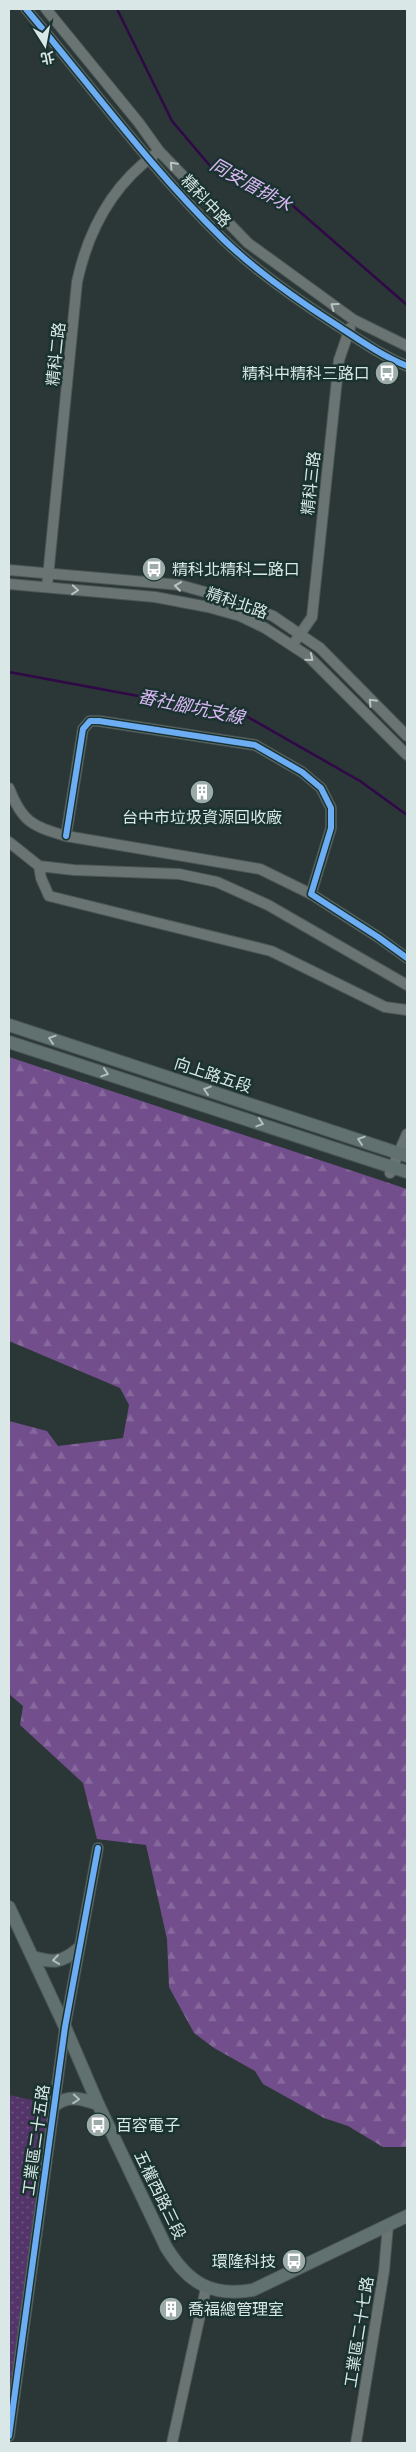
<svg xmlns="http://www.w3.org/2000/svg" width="416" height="2452" viewBox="0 0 416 2452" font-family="'Fira Sans','Noto Sans TC',sans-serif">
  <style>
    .grass { fill: url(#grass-dots) }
    .forest { fill: url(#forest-firs) }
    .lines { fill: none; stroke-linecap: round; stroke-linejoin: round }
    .stream { stroke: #310847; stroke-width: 2.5 }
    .minor-casing { stroke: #4a5655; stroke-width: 12 }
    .major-casing { stroke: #4a5655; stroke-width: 14 }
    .minor { stroke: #6a7472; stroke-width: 10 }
    .major { stroke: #60716f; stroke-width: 12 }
    .cycleway-casing { stroke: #1a3330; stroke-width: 9 }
    .cycleway { stroke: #6dadf4; stroke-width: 6 }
    .oneway { stroke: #b8c5c3 }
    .oneway2 { stroke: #afbebc }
    .labels { text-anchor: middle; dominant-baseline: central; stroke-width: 5; stroke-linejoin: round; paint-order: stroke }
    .street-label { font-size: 16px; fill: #d9e8e6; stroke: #1a3330 }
    .poi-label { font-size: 16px; fill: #d9e8e6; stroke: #1a3330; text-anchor: start }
    .water-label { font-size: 18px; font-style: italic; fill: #dbb9f5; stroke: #1a3330 }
  </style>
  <defs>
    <pattern id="grass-dots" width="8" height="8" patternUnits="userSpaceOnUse" patternTransform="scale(1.25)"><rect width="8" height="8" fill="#54356a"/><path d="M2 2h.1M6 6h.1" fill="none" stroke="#6c527f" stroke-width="1.8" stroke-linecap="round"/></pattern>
    <pattern id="forest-firs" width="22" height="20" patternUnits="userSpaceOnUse" patternTransform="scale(1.25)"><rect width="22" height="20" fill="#724e8c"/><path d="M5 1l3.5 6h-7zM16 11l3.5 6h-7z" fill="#86689c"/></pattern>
  </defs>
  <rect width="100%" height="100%" fill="#2a3736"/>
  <polygon class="grass" points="9,2095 55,2105 14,2396 9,2395"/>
  <polygon class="forest" points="9,1057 407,1189 407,2147 383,2147 348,2126 324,2118 263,2084 255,2071 214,2048 194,2033 169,1987 167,1939 146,1845 97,1839 83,1783 20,1725 23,1706 9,1694 9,1421 47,1431 58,1446 123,1438 129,1405 120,1388 9,1341"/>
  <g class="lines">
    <g class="stream">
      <polyline points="117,9 172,121 211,167 284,198 407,305"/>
      <polyline points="9,672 246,716 360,781 407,815"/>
    </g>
    <g class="minor-casing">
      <g id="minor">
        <path d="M 26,9 C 91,86 151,169 223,239 C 257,272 296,299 335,324 C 358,339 382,356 407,366"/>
        <polyline points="46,9 139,123 159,151 248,243 354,320 407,346"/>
        <polyline points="9,570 180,585 230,599 273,616 320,648 407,736"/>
        <polyline points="9,584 155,597 208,607 240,616 265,628 308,656 407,755"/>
        <path d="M 47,587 L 77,282 C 88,231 112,186 154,155"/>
        <polyline points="296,640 312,617 339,360 350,328"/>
        <path d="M 9,788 C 22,822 32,826 66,836 L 260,869 L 311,894"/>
        <polyline points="66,836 83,729 90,721 99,721 255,745 302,772 321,788 331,808 331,828 311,894 378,937 407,958"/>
        <polyline points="9,842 39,866 74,870 179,874 217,882 268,905 407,985"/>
        <polyline points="39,866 41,878 49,896 271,951 385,1007 407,1010"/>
        <polyline points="390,1173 407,1134"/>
        <polyline points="9,2436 65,2027 98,1848"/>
        <polyline points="172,2443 206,2288"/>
        <polyline points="356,2443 384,2271 388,2225"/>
      </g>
    </g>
    <g class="major-casing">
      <g id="major">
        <polyline points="9,1025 407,1156"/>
        <polyline points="9,1042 407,1172"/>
        <path d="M 9,1907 L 65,2027 L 98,2104 L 166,2247 C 188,2283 211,2297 253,2290 L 407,2216"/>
        <path d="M 33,1957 C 52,1963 62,1963 78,1949"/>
        <path d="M 55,2105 C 69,2094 83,2099 98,2104"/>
      </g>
    </g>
    <use href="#minor" class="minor"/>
    <use href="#major" class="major"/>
    <g class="cycleway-casing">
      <g id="cycleway">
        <path d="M 26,9 C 91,86 151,169 223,239 C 257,272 296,299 335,324 C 358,339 382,356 407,366"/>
        <polyline points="66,836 83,729 90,721 99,721 255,745 302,772 321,788 331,808 331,828 311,894 378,937 407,958"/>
        <polyline points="9,2436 65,2027 98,1848"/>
      </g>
    </g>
    <use href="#cycleway" class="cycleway"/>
  </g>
  <defs><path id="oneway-chevron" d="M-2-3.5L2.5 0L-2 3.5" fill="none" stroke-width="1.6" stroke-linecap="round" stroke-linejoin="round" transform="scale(1.25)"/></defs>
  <g class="oneway">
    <use href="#oneway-chevron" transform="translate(173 165) rotate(-133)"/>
    <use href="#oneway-chevron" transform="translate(334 306) rotate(-144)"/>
    <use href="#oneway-chevron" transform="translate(178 586) rotate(-172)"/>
    <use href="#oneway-chevron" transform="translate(75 590) rotate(5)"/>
    <use href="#oneway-chevron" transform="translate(310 658) rotate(40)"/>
    <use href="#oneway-chevron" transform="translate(372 702) rotate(-133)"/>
  </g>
  <g class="oneway2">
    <use href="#oneway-chevron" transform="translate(52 1039) rotate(-162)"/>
    <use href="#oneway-chevron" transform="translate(105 1073) rotate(18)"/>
    <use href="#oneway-chevron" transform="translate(207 1090) rotate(-162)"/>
    <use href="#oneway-chevron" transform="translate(260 1123) rotate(18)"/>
    <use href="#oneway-chevron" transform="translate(361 1140) rotate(-162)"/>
    <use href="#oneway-chevron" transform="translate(56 1960) rotate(172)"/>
    <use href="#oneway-chevron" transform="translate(76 2099) rotate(4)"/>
  </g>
  <defs>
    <g id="bus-disc" transform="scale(1.25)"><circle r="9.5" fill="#9caaa8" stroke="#1a3330"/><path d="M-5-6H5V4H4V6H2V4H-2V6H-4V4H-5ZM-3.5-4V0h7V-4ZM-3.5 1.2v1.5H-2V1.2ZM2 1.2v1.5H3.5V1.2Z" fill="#fff"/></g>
    <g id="building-disc" transform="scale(1.25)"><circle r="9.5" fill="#9caaa8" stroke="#1a3330"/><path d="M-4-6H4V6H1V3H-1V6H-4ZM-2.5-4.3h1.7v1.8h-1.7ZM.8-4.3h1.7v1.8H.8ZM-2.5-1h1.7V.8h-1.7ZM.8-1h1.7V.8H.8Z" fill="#fff"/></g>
  </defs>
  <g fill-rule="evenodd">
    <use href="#bus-disc" x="387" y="373"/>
    <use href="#bus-disc" x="154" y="569"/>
    <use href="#building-disc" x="202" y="792"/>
    <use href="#bus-disc" x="98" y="2125"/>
    <use href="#bus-disc" x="294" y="2261"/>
    <use href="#building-disc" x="171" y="2309"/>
  </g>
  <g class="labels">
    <g class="street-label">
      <text transform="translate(206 201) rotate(47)">精科中路</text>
      <text transform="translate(56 354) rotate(-84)">精科二路</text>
      <text transform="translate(311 483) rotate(-84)">精科三路</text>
      <text transform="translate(237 603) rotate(19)">精科北路</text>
      <text transform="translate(213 1075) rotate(18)">向上路五段</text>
      <text transform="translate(36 2140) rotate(-82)">工業區二十五路</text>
      <text transform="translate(160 2195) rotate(64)">五權西路三段</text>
      <text transform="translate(359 2332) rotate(-81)">工業區二十七路</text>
    </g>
    <g class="poi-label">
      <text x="370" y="373" text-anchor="end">精科中精科三路口</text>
      <text x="172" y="569">精科北精科二路口</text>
      <text x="202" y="817" text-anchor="middle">台中市垃圾資源回收廠</text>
      <text x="116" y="2125">百容電子</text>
      <text x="276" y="2261" text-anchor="end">環隆科技</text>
      <text x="188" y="2309">喬福總管理室</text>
    </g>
    <g class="water-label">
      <text transform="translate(251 185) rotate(29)">同安厝排水</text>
      <text transform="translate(191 707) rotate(12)">番社腳坑支線</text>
    </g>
  </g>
  <rect width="416" height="2452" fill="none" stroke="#d9e8e6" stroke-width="20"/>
  <g transform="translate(45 45) rotate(169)" stroke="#1a3330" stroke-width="4" paint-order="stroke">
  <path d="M0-4L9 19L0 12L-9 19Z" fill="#d9e8e6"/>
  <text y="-8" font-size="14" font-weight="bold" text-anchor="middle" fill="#d9e8e6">北</text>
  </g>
</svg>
